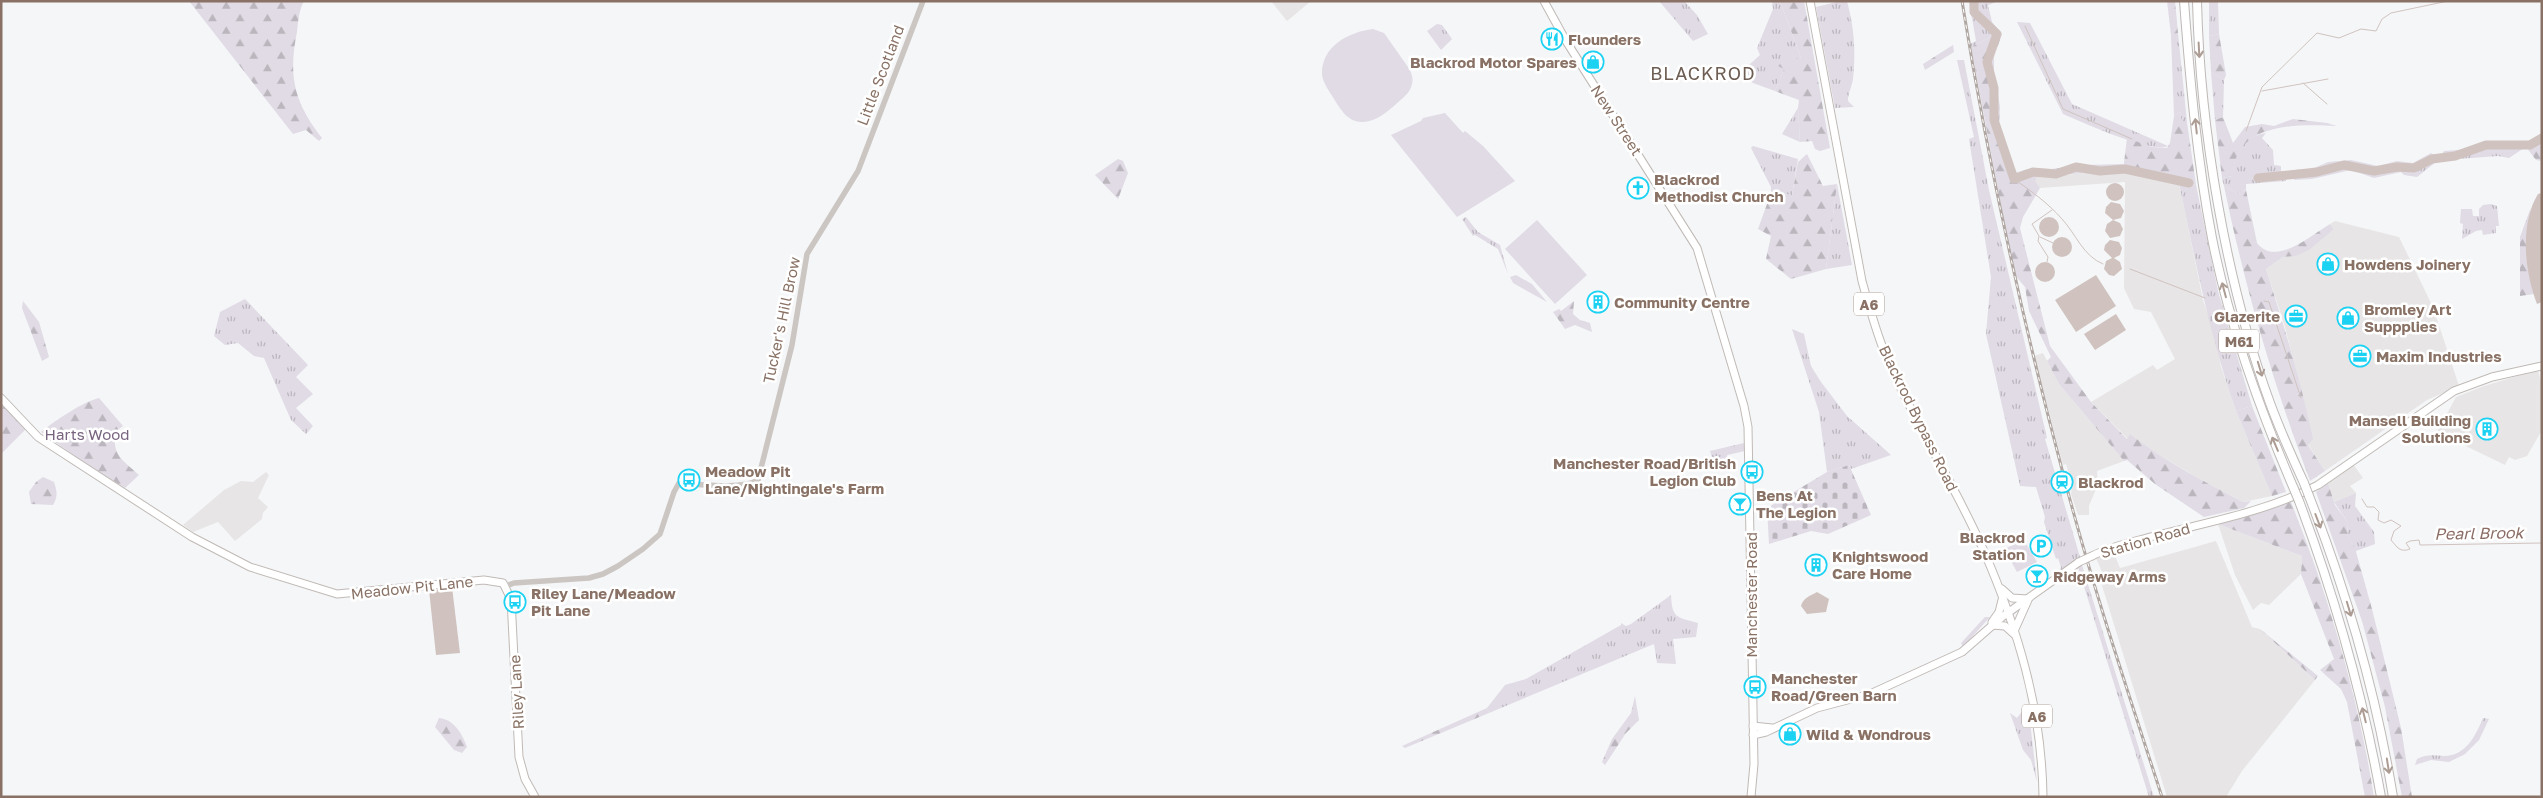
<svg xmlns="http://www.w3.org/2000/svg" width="2543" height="798" viewBox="0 0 2543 798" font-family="'Golos Text',sans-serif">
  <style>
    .built { fill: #e7e5e6 }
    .grass { fill: url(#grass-tufts) }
    .forest { fill: url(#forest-firs) }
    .cemetery { fill: url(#cemetery-stones) }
    .park { fill: #e0dbe5 }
    .water { fill: #d0c3bf }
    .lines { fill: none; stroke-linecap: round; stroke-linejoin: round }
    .stream { stroke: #d0c3bf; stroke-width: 1 }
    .river { stroke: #d0c3bf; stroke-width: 9 }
    .major-casing { stroke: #c0bab6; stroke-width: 9 }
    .highway-casing { stroke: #beb9b6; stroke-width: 10 }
    .minor { stroke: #ccc6c3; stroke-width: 5.5 }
    .major { stroke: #fff; stroke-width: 7 }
    .highway { stroke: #fff; stroke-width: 8 }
    .rail-casing { stroke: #b0a7a2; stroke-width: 3 }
    .rail { stroke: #fff; stroke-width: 1; stroke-dasharray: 4; stroke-linecap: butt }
    .major-bridge-casing { stroke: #c0bab6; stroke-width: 9; stroke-linecap: butt }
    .highway-bridge-casing { stroke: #beb9b6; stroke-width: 10; stroke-linecap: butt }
    .major-bridge { stroke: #fff; stroke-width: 7 }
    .highway-bridge { stroke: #fff; stroke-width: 8 }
    .oneway { stroke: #ac9c93 }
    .labels { text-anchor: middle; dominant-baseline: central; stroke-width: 5; stroke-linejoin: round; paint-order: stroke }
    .shield { fill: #fff; stroke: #ac9c93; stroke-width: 1 }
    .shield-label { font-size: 14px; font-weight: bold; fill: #897265 }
    .poi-label { font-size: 15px; font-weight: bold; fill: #897265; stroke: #fff; text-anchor: start }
    .street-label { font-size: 15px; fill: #897265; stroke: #fff }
    .park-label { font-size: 15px; fill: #78647f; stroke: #fff }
    .water-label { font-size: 16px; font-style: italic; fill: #8b6d66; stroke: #fff }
    .quarter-label { font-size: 18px; letter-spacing: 1px; fill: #6d5d53; stroke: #fff }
  </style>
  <defs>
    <pattern id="grass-tufts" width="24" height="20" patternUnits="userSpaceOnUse" patternTransform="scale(1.25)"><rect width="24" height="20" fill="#e0dbe5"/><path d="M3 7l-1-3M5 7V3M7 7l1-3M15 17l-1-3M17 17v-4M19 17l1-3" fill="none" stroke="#bbb6bd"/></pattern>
    <pattern id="forest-firs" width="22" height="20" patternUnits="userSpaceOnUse" patternTransform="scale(1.25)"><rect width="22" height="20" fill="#e0dbe5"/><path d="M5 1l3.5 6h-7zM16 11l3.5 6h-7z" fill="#bbb6bd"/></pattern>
    <pattern id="cemetery-stones" width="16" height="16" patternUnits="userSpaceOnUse" patternTransform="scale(1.25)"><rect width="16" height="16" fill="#e0dbe5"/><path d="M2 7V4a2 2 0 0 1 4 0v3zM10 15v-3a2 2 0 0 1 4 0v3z" fill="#bbb6bd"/></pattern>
  </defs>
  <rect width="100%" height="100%" fill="#f5f6f8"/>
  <g class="built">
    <polygon points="1271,1 1311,1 1287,21"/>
    <polygon points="2125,170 2179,183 2203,300 2215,335 2221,367 2236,411 2272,496 2243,502 2196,477 2149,449 2131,435 2128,439 2091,402 2153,365 2157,370 2175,359 2151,312 2134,309 2124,288 2125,182 2040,188 2034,181 2037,177"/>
    <polygon points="2335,221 2399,237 2433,307 2459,386 2427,400 2325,471 2308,444 2306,409 2285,327 2266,269 2283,257 2296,256 2334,229 2330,224"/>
    <polygon points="2043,353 2059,384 2124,461 2097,471 2098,484 2089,506 2089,515 2078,515 2071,494 2072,484 2066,464 2063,465 2034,356"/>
    <polygon points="2538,370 2542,386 2542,430 2527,456 2515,460 2509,457 2505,465 2437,432 2456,397 2484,386"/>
    <polygon points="2353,464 2363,478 2350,486 2356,493 2334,502 2328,483"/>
    <polygon points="266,472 269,475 258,498 268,507 263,513 262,519 235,541 218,522 193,532 183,525 224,490 241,481 253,482"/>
    <polygon points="2218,524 2302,556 2301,574 2269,605 2261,603 2253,610 2235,575"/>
    <polygon points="2216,541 2252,627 2260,629 2315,680 2242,771 2226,797 2167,797 2100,579 2102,572 2096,558 2113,551 2120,568"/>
  </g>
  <g class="grass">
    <polygon points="1659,1 1684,1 1697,15 1708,34 1693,41"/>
    <polygon points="1772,1 1780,1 1801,58 1784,69 1775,91 1753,83 1740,73 1760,55 1757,48 1773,9"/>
    <path d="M 1841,1 L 1847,1 C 1854,27 1856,51 1853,79 C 1852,87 1848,92 1848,101 L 1854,107 L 1835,108 L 1816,7 Z"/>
    <polygon points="1969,1 1999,1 1988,5 1992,22 2000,32 1971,47 1970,44 1976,41"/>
    <polygon points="2209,1 2218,1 2219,34 2209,36"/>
    <path d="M 2017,22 L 2030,23 L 2072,104 L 2168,146 C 2152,154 2084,123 2063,114 Z"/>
    <polygon points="1437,24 1442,25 1452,39 1441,50 1427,31"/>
    <polygon points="2178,33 2187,122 2182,123 2180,112 2174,116 2171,35"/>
    <polygon points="1957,60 1964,60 1989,190 2047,438 2045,439 2080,557 2060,571 2061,567 2058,558 2056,559 2044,522 2045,517 2036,487 2020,486 1986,334 1991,277 1969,139 1974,137"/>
    <polygon points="2211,72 2224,80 2223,117 2215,120"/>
    <polygon points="1798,108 1800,142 1782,134"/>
    <path d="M 2266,133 L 2262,138 L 2273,150 L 2274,165 L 2281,166 L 2281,171 L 2285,173 L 2286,181 L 2246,184 L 2246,190 L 2237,193 L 2224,186 L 2222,178 L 2233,176 C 2233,155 2244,136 2266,133 Z"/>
    <polygon points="2487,143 2530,144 2509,158 2498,156 2445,160 2442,154 2444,151 2471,149"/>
    <polygon points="1753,146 1798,159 1792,195 1771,193 1771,187 1751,148"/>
    <polygon points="2431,153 2434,155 2436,162 2417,177 2404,175 2401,172 2374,178 2351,170 2312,179 2294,180 2295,170 2312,169 2328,162 2351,160 2378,166 2397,161 2413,163"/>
    <polygon points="2123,164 2123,171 2054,175 2051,169 2083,165"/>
    <path d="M 2179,183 L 2196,185 L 2218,291 L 2252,406 L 2236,411 C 2210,337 2195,260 2179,183 Z"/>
    <polygon points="1837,184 1852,265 1826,269"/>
    <polygon points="2491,204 2497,206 2499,226 2496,226 2496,233 2483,235 2482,230 2476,231 2462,239 2463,224 2460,223 2461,209 2472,209 2473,216 2479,216 2479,209 2483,205"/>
    <polygon points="1466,217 1478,232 1500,245 1508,274 1498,249 1475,235 1473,236 1462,219"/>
    <polygon points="1516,275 1532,284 1547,302 1513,283 1510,277"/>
    <polygon points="245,299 308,365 296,377 313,394 296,408 313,426 306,434 291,420 264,358 254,356 238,343 225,345 214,336 220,312"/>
    <polygon points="1792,329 1804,334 1811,366 1821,382 1847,416 1891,455 1851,469 1849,465 1827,472 1819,412"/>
    <polygon points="1744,443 1745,451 1727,455 1728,459 1714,464 1710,451"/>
    <polygon points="2356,493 2355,506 2374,532 2375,544 2356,551 2348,536 2347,521 2334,502"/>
    <polygon points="2082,565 2154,797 2149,797 2078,567"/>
    <path d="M 1671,595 C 1672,619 1677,617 1698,623 L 1696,637 L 1673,639 L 1676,664 L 1657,663 L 1654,644 L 1489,713 L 1487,708 L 1505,685 L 1526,679 L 1621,625 L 1621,623 L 1626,626 L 1631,624 Z"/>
    <polygon points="2028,704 2037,782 2031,760 2023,750 2010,713 2017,718"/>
    <path d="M 2483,718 L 2489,719 L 2479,740 L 2465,754 L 2449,762 L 2431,760 L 2415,765 L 2417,759 C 2426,754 2434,755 2444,756 C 2466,756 2476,735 2483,718 Z"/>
  </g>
  <g class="forest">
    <path d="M 189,1 L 304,1 C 299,10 298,22 297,32 C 288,76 294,102 322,138 L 319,141 L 306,130 L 293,134 Z"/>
    <polygon points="1780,1 1804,1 1830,148 1820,151 1815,149 1812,141 1800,142 1798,108 1799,100 1775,91 1784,69 1776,65 1776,62 1801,58"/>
    <polygon points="2167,1 2175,1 2178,33 2171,35"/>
    <path d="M 2000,32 L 2002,34 L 1994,57 L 1994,73 L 2000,107 L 1999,124 L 2013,173 L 2033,168 L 2051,169 L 2054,175 L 2037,177 L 2035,181 L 2040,188 L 2023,217 L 2020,228 L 2050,346 L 2091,402 L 2127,439 L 2130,434 C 2165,462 2204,481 2243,502 L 2251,501 L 2244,508 L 2204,517 L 2155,484 L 2127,460 L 2124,461 L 2059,384 L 2047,361 L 2051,357 L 2029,311 L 2025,287 L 2014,274 L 1971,47 Z"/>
    <polygon points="2219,34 2226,75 2224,80 2211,72 2209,36"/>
    <polygon points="1953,45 1954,52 1925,70 1923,64"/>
    <polygon points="2180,112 2182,122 2187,122 2196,185 2123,171 2127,138 2152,147 2167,148 2170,143 2174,116"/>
    <path d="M 2223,117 L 2233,143 L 2245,127 L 2262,124 L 2274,126 L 2293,119 L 2327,123 L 2337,126 C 2297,124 2234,122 2233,176 L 2222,178 L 2215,120 Z"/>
    <polygon points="2542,134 2542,161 2536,160 2526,147"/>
    <polygon points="1807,154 1823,186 1837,184 1826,269 1791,279 1766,259 1771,236 1758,229 1771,193 1792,195 1798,162"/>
    <polygon points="1118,159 1123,161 1128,173 1118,199 1095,175"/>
    <path d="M 2224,186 L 2237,193 L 2246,190 L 2257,243 C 2275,267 2310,236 2330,224 L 2334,229 L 2309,250 L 2296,256 L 2283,257 L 2266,269 C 2284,326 2301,381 2313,439 L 2308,445 L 2325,471 L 2310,481 C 2273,383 2245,288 2224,186 Z"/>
    <path d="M 2531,207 C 2525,236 2525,265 2534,294 L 2520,296 L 2520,237 Z"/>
    <polygon points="23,301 39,322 49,357 42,361 22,308"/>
    <polygon points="1574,301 1573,314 1580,320 1590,323 1592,332 1575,325 1565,329 1553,312 1559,309 1561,311"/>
    <polygon points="1,398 27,428 1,454"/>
    <path d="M 99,398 L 123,426 L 116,431 C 111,455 123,460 139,475 L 125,488 L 89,466 L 41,432 C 55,421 82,402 99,398 Z"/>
    <polygon points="2252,406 2286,492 2272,496 2236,411"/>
    <path d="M 43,477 L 54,482 C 57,491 58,497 53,505 L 31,504 L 29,492 L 36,482 Z"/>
    <polygon points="2328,483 2335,505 2347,521 2348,536 2355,548 2372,609 2401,728 2412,797 2402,797 2385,707 2362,621 2316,492"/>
    <path d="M 2291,502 C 2329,597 2358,696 2374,797 L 2365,797 L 2347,702 L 2341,689 L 2320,670 L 2334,659 L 2301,574 L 2302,556 L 2218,524 Z"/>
    <polygon points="1985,617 1990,617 1963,647 1961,643"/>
    <polygon points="2260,629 2318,676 2315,680"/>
    <polygon points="1635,696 1639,720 1626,733 1605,765 1602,762 1612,739 1631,713"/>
    <polygon points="1487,708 1489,713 1405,748 1402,746"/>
    <path d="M 439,718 C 455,720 462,734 467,747 L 462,753 L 454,750 L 435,727 Z"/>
  </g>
  <polygon class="cemetery" points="1849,465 1871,515 1828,534 1811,531 1769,544 1767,508 1827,472"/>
  <g class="park">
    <path d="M 1373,29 L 1384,33 L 1408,67 C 1415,77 1414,88 1404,97 C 1392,107 1379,122 1362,122 C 1348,122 1341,110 1334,99 C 1330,92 1323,83 1322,75 C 1321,46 1349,32 1373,29 Z"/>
    <polygon points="1445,113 1463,133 1465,131 1483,146 1515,181 1457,217 1391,135 1421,121 1423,118"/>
    <polygon points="1537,220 1587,275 1555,304 1505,249"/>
    <polygon points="2024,540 2037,562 2017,572 2004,549"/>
  </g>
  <g class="water">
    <circle cx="2115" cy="192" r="9"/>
    <path d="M 2542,193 L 2542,302 L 2537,304 C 2525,273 2519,225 2538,194 Z"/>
    <polygon points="2111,202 2120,204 2124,211 2121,218 2113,220 2120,223 2123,229 2120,236 2110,238 2105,231 2107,224 2113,220 2105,213 2106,207"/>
    <circle cx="2049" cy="227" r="10"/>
    <circle cx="2062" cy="247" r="10"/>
    <polygon points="2110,240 2119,242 2122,248 2120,255 2114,258 2120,262 2122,269 2114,276 2109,275 2104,269 2106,261 2112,258 2104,250 2105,245"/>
    <circle cx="2045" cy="272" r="10"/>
    <polygon points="2096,275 2116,306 2076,332 2055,300"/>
    <polygon points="2116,314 2126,330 2095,350 2084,334"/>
    <polygon points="452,587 460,653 436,655 429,590"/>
    <path d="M 1817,592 L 1829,599 L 1826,612 L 1807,614 L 1801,606 C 1803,598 1810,596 1817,592 Z"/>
  </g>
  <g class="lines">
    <g class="stream">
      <polyline points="2025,26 2063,109 2132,139"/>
      <polyline points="2303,83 2327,104"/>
      <polyline points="2262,91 2328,79"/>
      <polyline points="2246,131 2262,87 2317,33 2339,38 2361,29 2376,31 2382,19 2391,13 2448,1"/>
      <path d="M 2014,179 C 2031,191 2048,203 2062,219 C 2076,234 2083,256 2103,264"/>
      <polyline points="2040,237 2053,243"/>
      <polyline points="2047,262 2048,257 2038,241 2039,236 2032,224 2052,210"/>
      <polyline points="2130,269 2205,298"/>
      <polyline points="2264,301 2269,302 2301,398"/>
      <path d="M 2362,499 L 2367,507 L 2374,507 L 2379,512 L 2378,520 L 2384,523 L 2391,520 L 2401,526 L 2394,531 L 2391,540 C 2397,547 2400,553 2410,549 L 2406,543 L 2410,541 L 2419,540 L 2420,545 L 2542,543"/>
    </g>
    <g class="river">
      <polyline points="1974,1 1974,12 1997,34 1987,62 1994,88 1994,120 2014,179 2033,172 2056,174 2076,167 2100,171 2125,169 2189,183"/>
      <polyline points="2258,178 2317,172 2344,165 2374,171 2397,167 2414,168 2432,159 2455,156 2486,145 2530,145 2542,138"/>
    </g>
    <g class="major-casing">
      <g id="major">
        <polyline points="1544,1 1566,41 1697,248 1744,406 1748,427 1754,764 1751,797"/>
        <path d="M 1810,1 L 1862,281 C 1869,306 1876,332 1886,356 C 1914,423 1954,483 1983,549 C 2018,629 2042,709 2043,797"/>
        <polyline points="1,398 38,437 192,537 250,567 337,594 484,580 503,583 511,599 519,757 525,779 535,797"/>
        <path d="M 2092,556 C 2111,546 2133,542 2154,536 C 2209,522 2268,511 2318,485 L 2454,391 L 2492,377 L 2542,366"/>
        <polyline points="2002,589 2012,598 2027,599"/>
        <polyline points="1992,622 1999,612 2003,596"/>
        <polyline points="1992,625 2005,626 2015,635"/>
        <polyline points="2015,629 2028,600"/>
        <polyline points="1753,726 1772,728"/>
        <polyline points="1753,735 1766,732 1817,708 1870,694 1962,652 2002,617 2079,562"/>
      </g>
    </g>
    <g class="highway-casing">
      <g id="highway">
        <path d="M 2184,1 C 2190,80 2197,160 2212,238 C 2229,324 2259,408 2294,489"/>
        <path d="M 2197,1 C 2200,129 2226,283 2270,403 C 2280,430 2292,457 2304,483"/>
        <path d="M 2309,496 C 2347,593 2376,693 2393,797"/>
        <path d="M 2299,501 C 2335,597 2363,696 2381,797"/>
      </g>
    </g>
    <path class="minor" d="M 506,586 L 514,583 L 589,578 L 603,574 L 618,566 L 643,549 L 660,534 L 674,492 L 679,483 C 698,484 742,490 758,480 L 792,345 L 807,254 L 858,171 L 923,1"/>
    <use href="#major" class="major"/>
    <use href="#highway" class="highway"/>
    <g class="rail-casing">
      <path id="rail" d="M 1962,1 C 1988,163 2023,323 2065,481 C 2093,588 2128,692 2162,797"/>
    </g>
    <use href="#rail" class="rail"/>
    <g class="major-bridge-casing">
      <polyline id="major-bridge" points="2079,562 2092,556"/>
    </g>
    <g class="highway-bridge-casing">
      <g id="highway-bridge">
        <polyline points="2304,483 2309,496"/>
        <polyline points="2294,489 2299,501"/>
      </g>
    </g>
    <use href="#major-bridge" class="major-bridge"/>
    <use href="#highway-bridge" class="highway-bridge"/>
  </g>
  <defs><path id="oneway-shaft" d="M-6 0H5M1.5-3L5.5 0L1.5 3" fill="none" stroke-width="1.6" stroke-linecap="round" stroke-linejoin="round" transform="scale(1.25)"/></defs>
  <g class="oneway">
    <use href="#oneway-shaft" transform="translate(2199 50) rotate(87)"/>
    <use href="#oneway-shaft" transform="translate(2196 126) rotate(-96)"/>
    <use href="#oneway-shaft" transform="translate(2224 290) rotate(-105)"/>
    <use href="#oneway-shaft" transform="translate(2260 369) rotate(73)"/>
    <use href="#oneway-shaft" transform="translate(2275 444) rotate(-113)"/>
    <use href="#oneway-shaft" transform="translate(2318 521) rotate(69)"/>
    <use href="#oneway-shaft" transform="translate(2349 609) rotate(73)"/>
    <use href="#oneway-shaft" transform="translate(2364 715) rotate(-104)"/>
    <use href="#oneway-shaft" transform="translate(2388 766) rotate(81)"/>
  </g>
  <defs>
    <g id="restaurant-ring" transform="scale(1.125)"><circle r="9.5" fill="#fff" stroke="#1cd2f2" stroke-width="1.5"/><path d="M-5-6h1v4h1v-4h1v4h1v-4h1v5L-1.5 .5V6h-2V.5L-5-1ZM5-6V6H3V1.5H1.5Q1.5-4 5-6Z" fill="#1cd2f2"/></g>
    <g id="shop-ring" transform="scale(1.125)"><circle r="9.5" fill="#fff" stroke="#1cd2f2" stroke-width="1.5"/><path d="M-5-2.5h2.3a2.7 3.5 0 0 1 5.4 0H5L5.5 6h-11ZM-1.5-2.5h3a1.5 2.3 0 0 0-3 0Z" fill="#1cd2f2"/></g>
    <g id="church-ring" transform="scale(1.125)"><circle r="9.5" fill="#fff" stroke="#1cd2f2" stroke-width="1.5"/><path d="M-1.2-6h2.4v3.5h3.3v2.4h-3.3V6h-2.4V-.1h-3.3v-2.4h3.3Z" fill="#1cd2f2"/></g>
    <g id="building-ring" transform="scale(1.125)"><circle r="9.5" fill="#fff" stroke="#1cd2f2" stroke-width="1.5"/><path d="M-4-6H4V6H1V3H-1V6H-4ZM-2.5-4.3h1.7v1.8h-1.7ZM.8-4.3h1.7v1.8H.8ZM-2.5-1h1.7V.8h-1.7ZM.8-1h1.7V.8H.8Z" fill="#1cd2f2"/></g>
    <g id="office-ring" transform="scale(1.125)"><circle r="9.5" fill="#fff" stroke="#1cd2f2" stroke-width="1.5"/><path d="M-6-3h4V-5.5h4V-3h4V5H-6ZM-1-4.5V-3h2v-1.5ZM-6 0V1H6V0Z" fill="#1cd2f2"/></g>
    <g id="bus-ring" transform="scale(1.125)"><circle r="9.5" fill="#fff" stroke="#1cd2f2" stroke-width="1.5"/><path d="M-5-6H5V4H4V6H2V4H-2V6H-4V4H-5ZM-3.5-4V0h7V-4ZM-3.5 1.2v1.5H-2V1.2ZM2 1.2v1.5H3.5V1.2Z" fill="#1cd2f2"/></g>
    <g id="station-ring" transform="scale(1.125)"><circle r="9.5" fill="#fff" stroke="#1cd2f2" stroke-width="1.5"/><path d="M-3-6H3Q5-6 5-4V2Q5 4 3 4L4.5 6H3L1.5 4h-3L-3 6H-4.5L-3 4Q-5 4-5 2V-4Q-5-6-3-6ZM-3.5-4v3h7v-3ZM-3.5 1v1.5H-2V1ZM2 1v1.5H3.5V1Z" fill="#1cd2f2"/></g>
    <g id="bar-ring" transform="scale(1.125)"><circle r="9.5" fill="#fff" stroke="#1cd2f2" stroke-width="1.5"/><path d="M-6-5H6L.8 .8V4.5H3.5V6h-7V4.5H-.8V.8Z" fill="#1cd2f2"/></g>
    <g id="parking-ring" transform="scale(1.125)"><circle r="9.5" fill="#fff" stroke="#1cd2f2" stroke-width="1.5"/><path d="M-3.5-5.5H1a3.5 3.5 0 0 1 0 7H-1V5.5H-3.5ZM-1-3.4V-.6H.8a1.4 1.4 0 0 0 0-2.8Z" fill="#1cd2f2"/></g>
  </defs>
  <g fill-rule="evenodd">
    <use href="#restaurant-ring" x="1552" y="39"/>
    <use href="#shop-ring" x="1593" y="62"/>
    <use href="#church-ring" x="1638" y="188"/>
    <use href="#shop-ring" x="2328" y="264"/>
    <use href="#building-ring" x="1598" y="302"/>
    <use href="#office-ring" x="2296" y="316"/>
    <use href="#shop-ring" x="2348" y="318"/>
    <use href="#office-ring" x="2360" y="356"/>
    <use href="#building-ring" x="2487" y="429"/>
    <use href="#bus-ring" x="1752" y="472"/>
    <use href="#bus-ring" x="689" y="480"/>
    <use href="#station-ring" x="2062" y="482"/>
    <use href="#bar-ring" x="1740" y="504"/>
    <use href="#parking-ring" x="2041" y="546"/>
    <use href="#building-ring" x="1816" y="565"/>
    <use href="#bar-ring" x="2037" y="576"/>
    <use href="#bus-ring" x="515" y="602"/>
    <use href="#bus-ring" x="1755" y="687"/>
    <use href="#shop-ring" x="1790" y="734"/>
  </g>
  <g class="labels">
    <g class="shield">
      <rect x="1854" y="292.5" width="30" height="23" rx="4"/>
      <rect x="2219" y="329.5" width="40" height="23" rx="4"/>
      <rect x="2022" y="704.5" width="30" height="23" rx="4"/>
    </g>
    <g class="shield-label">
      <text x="1869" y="304">A6</text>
      <text x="2239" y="341">M61</text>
      <text x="2037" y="716">A6</text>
    </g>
    <g class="poi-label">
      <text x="1568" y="39">Flounders</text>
      <text x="1577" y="62" text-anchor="end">Blackrod Motor Spares</text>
      <text x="1654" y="179">Blackrod<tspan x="1654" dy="17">Methodist Church</tspan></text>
      <text x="2344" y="264">Howdens Joinery</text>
      <text x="1614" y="302">Community Centre</text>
      <text x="2364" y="309">Bromley Art<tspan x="2364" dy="17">Suppplies</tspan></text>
      <text x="2280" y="316" text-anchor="end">Glazerite</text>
      <text x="2376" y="356">Maxim Industries</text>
      <text x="2471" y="420" text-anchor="end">Mansell Building<tspan x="2471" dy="17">Solutions</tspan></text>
      <text x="1736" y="463" text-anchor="end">Manchester Road/British<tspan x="1736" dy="17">Legion Club</tspan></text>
      <text x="705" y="471">Meadow Pit<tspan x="705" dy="17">Lane/Nightingale's Farm</tspan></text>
      <text x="2078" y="482">Blackrod</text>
      <text x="1756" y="495">Bens At<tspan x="1756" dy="17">The Legion</tspan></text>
      <text x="2025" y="537" text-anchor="end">Blackrod<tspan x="2025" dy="17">Station</tspan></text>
      <text x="1832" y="556">Knightswood<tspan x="1832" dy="17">Care Home</tspan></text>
      <text x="2053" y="576">Ridgeway Arms</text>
      <text x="531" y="593">Riley Lane/Meadow<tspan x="531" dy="17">Pit Lane</tspan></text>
      <text x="1771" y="678">Manchester<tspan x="1771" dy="17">Road/Green Barn</tspan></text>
      <text x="1806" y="734">Wild &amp; Wondrous</text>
    </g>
    <g class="street-label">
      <text transform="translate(880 75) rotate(-69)">Little Scotland</text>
      <text transform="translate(1617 120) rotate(57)">New Street</text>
      <text transform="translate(781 320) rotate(-78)">Tucker's Hill Brow</text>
      <text transform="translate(1919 418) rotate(64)">Blackrod Bypass Road</text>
      <text transform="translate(2145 540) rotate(-16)">Station Road</text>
      <text transform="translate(412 587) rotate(-6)">Meadow Pit Lane</text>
      <text transform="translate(1751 595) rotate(-90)">Manchester Road</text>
      <text transform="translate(516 692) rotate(-93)">Riley Lane</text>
    </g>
    <g class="park-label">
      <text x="87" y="434">Harts Wood</text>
    </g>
    <g class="water-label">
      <text transform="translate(2479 533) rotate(-1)">Pearl Brook</text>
    </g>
    <g class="quarter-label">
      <text x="1703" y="73">BLACKROD</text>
    </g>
  </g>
  <rect width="2543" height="798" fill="none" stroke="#897265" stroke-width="5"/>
</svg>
